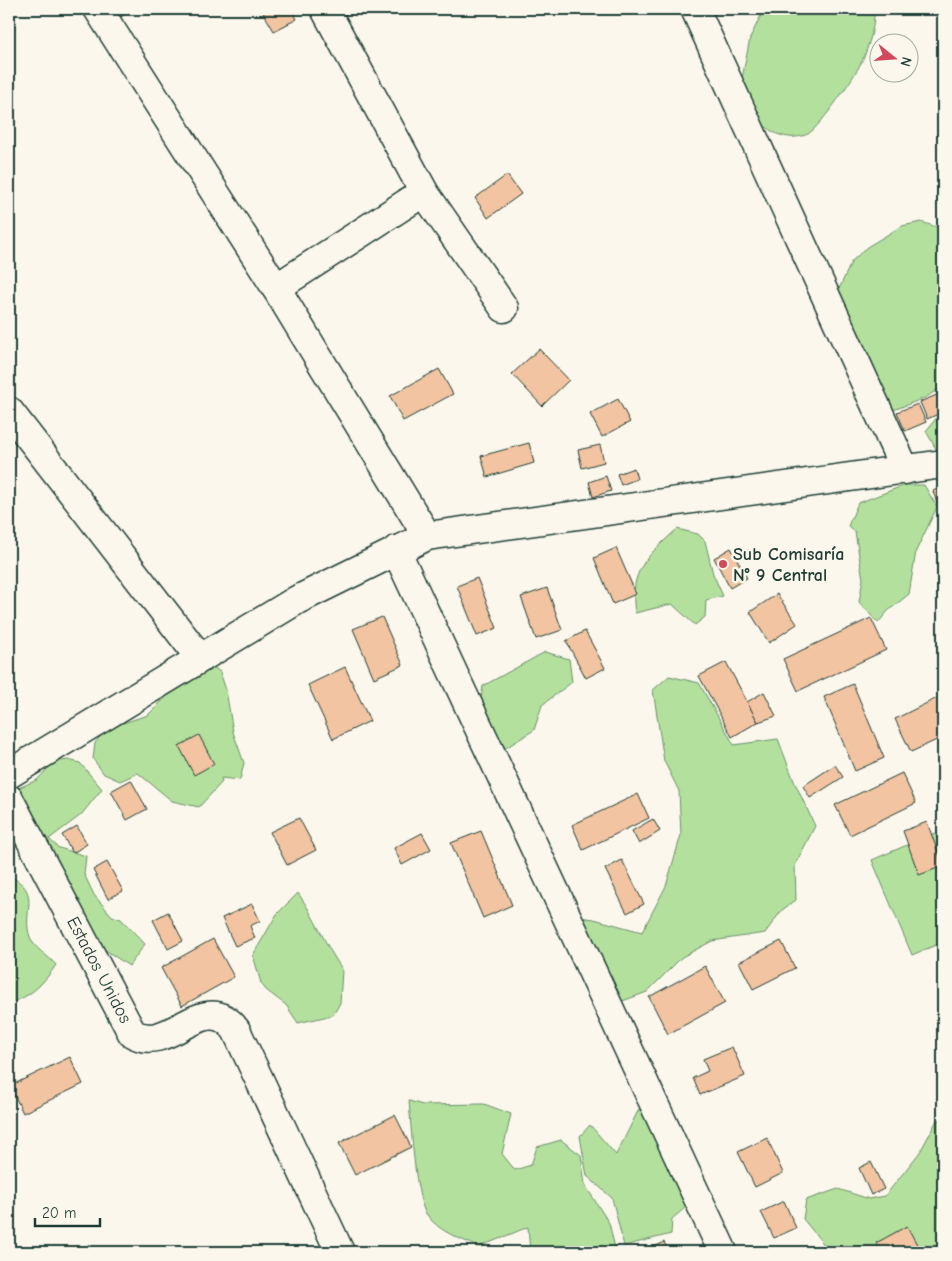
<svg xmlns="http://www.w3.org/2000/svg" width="952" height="1261" viewBox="0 0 952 1261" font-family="'Comic Neue',sans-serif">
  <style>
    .green { fill: #b4e09e; stroke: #6a8e69 }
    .building { fill: #f2c4a2; stroke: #1f3d34 }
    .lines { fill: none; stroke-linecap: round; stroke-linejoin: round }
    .minor-casing { stroke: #1f3d34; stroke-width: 31 }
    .minor { stroke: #fbf7ec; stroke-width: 28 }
    .poi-dot { fill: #d1495b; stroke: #fbf7ec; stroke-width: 2 }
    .labels { text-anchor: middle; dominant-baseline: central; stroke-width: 5; stroke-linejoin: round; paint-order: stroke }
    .poi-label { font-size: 18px; font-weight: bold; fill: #1f3d34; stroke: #fbf7ec; text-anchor: start }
    .street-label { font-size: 18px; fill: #1f3d34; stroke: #fbf7ec }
  </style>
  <rect width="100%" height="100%" fill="#fbf7ec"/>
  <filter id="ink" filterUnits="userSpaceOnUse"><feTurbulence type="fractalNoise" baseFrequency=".02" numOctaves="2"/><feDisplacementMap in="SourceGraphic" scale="10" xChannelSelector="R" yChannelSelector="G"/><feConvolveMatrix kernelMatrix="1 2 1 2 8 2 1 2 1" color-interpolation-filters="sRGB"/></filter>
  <g filter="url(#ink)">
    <g class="green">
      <path d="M 764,9 L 874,9 C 875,25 870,41 864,57 C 858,72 821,126 808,134 C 804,136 793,138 789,137 C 765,135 752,111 739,94 L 750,38 Z"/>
      <polygon points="921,222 943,229 943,386 925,398 888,412 870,408 854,398 837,293 852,261 867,247 902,226"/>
      <polygon points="943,413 943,456 936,449 926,431 938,416"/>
      <polygon points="905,485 924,485 937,507 916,551 909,594 888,611 878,623 859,602 863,579 855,532 848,526 858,503"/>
      <path d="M 677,529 L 698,534 L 705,541 L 713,574 L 723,596 L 706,600 L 705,617 L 695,625 L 672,604 L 635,613 C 629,569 647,557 677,529 Z"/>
      <polygon points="545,652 569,659 572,682 542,705 534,730 501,751 478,717 483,686"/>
      <polygon points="206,661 220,672 226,690 233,732 244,763 240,780 221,778 222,782 199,807 172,801 138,773 120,781 104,774 93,759 95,743 107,728 148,715 178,685"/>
      <polygon points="669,676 699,683 734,745 778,739 794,781 815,826 795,865 796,900 782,910 765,933 712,941 682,957 647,992 617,1003 579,917 594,919 642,932 666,886 681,835 679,791 664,761 653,690"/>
      <polygon points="68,760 80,763 102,789 81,815 49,839 59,848 86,856 84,874 94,895 112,916 121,919 145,944 129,966 98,945 85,925 76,895 49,867 37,843 15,846 9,836 9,792 37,780 54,762"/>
      <polygon points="935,833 943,852 943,942 912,955 872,860"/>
      <path d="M 9,876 C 43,891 21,912 30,937 C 34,949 48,955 56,965 C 43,984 31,997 9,1003 Z"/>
      <path d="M 298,893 C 315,917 325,945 342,969 L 340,1003 L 333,1015 L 298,1023 L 286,1005 L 266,990 L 261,983 L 253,955 L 277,914 Z"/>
      <path d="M 409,1101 L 423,1105 L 484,1104 L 511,1114 L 502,1154 L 515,1170 L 531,1165 L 537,1147 L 561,1140 L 581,1155 L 585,1185 L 609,1223 L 616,1252 L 530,1252 L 528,1227 L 479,1247 C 461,1239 439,1232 427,1215 C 415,1200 411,1124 409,1101 Z"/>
      <polygon points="639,1109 658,1123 666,1160 686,1207 672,1219 671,1234 624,1246 612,1198 587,1176 580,1136 590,1125 616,1155"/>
      <polygon points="937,1120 943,1120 943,1252 830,1252 803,1219 806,1200 838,1189 869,1199 885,1196 920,1152"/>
    </g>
    <g class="building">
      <polygon points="114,9 134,9 119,18"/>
      <polygon points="261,9 291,9 297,19 274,31"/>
      <polygon points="507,175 521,194 488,218 475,198"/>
      <polygon points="539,349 569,380 542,406 512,374"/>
      <polygon points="439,369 453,394 403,421 390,396"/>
      <polygon points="939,394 943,405 943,412 927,419 920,402"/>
      <polygon points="618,399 630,422 602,437 590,414"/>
      <polygon points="918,404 926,422 905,431 897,412"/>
      <polygon points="529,443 534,463 487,477 481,456"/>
      <polygon points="600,445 604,462 582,468 578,450"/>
      <polygon points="634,468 637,479 621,485 617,474"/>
      <polygon points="606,476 611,491 593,497 589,482"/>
      <polygon points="943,486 943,522 933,491"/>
      <polygon points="616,548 636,594 613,604 594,558"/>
      <polygon points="731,548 747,578 730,588 714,558"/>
      <polygon points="477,578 497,628 477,636 457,586"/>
      <polygon points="547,588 562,630 536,639 521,597"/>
      <polygon points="777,594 797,624 769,643 750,612"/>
      <polygon points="382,617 403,665 374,678 353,629"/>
      <polygon points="871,618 886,650 798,691 783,659"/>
      <polygon points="585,631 605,668 586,678 566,641"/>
      <polygon points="726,662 758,722 732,737 699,676"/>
      <polygon points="345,667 370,721 333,739 308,685"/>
      <polygon points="853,684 884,758 855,771 824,697"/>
      <polygon points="764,692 776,716 758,722 747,702"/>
      <polygon points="943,695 943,737 911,752 895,719"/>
      <polygon points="199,735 214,764 194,775 179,746"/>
      <polygon points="835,765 843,777 810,798 803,786"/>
      <polygon points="902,773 916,803 850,835 835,805"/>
      <polygon points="131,780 147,809 127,820 111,791"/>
      <polygon points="638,794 649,818 583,850 572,825"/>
      <polygon points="299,818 316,850 287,865 270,832"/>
      <polygon points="653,819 660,831 639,844 632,831"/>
      <polygon points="927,822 943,866 919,875 903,831"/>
      <polygon points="77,826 87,844 73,853 62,835"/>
      <polygon points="481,831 512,905 483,918 451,843"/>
      <polygon points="422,833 431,849 402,865 394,848"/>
      <polygon points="622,860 644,904 627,913 605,869"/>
      <polygon points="107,862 123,891 108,899 93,870"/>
      <polygon points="252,904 260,921 250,926 255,938 235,946 222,918"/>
      <polygon points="168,912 183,941 168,949 153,920"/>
      <polygon points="213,939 234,977 182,1006 161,968"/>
      <polygon points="781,941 795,968 753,989 739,962"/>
      <polygon points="705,966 725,1003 668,1034 649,997"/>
      <polygon points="732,1047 745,1076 700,1095 693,1078 708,1071 703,1059"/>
      <polygon points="70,1057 83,1084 23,1113 10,1086"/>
      <polygon points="395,1115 411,1147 355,1175 339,1143"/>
      <polygon points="767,1138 783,1173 755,1187 738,1152"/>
      <polygon points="871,1162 884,1189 871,1195 859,1168"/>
      <polygon points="784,1201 796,1228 774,1238 761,1212"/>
      <polygon points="907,1226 921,1252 881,1252 876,1243"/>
      <polygon points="664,1242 669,1252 645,1252"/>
    </g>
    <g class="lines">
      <g class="minor-casing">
        <g id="minor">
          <polyline points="98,9 276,288 427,536"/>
          <polyline points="325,9 424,192 504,308"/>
          <polyline points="695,9 905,470"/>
          <polyline points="276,288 424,192"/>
          <polyline points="9,411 200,658"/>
          <polyline points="396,550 723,1252"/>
          <polyline points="9,774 297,600 427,536 943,464"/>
          <path d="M 9,799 L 132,1033 C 170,1056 204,987 236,1030 L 340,1252"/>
        </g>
      </g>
      <use href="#minor" class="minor"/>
    </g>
  </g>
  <circle class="poi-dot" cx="723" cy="564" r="5"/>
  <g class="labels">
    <g class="poi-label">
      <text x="733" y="554">Sub Comisaría<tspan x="733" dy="21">N° 9 Central</tspan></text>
    </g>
    <g class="street-label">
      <text transform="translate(99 970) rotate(62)">Estados Unidos</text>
    </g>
  </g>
  <rect width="952" height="1261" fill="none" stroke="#fbf7ec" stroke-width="30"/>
  <rect x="15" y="15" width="922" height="1231" fill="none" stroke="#1f3d34" stroke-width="2" filter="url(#ink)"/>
  <g transform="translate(894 58) rotate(107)"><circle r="24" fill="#fbf7ec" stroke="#a3ada2"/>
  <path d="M0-4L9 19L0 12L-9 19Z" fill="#d1495b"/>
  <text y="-8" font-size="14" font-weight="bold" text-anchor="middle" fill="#1f3d34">N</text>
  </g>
  <path d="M35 1218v8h65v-8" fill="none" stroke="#1f3d34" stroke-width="2.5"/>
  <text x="42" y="1218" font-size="15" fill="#1f3d34" stroke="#fbf7ec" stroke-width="4" paint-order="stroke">20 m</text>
</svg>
